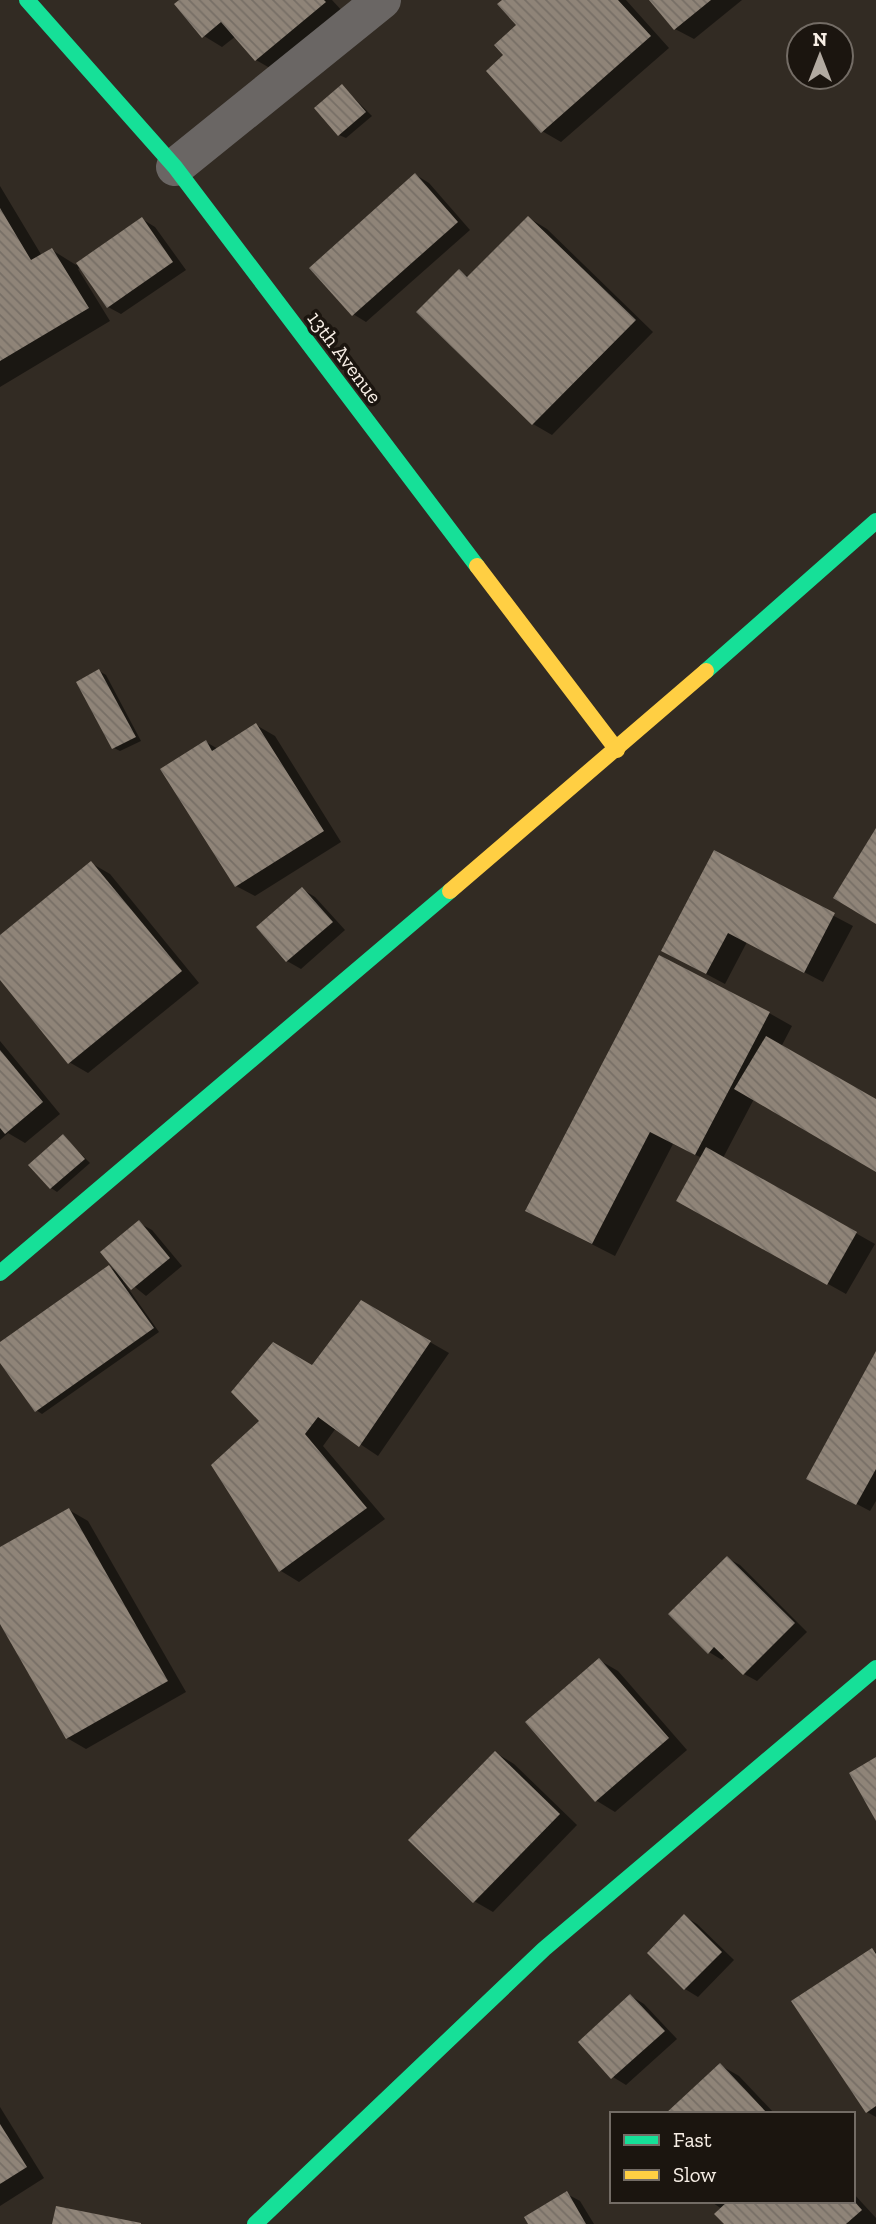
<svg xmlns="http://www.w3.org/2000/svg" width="876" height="2224" viewBox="0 0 876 2224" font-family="'Zilla Slab',serif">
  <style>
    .shadow { fill: #0007 }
    .building { fill: url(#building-back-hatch) }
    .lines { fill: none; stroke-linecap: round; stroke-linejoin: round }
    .street { stroke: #6a6664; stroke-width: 38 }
    .fast { stroke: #16e098; stroke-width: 16 }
    .slow { stroke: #ffcf43; stroke-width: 16 }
    .labels { text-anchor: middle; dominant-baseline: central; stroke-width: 7; stroke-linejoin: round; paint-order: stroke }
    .street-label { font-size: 21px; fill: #f7eee5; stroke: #1b150f }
  </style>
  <defs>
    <pattern id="building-back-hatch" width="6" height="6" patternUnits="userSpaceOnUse" patternTransform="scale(1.75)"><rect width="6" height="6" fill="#8f8478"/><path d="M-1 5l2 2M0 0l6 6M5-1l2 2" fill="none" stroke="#776f66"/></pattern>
  </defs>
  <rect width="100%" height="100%" fill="#322b23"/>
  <g class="shadow">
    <polygon points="182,0 332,0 344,13 275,71 256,60 236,36 222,47 204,36"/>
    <polygon points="504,0 626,0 669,48 561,142 542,131 506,55 518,26"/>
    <polygon points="651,0 742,0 694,39 675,29"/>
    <polygon points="342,86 372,116 346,138 339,135"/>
    <polygon points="416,175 429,183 470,230 366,322 353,314"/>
    <polygon points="0,186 42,256 52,250 76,265 142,219 155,227 186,270 121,314 108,307 81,267 78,269 110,321 0,387"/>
    <polygon points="529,218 547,229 653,332 552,435 533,424 419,312 459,271 469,277"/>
    <polygon points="99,671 106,675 141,741 120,751 114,748"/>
    <polygon points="256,725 275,736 341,842 255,896 236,886 206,742 218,749"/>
    <polygon points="714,853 853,926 823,982 747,942 725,984 682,961"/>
    <polygon points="91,863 110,874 199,983 88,1073 69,1062 0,977 0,937"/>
    <polygon points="302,889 315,897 345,930 301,969 287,961 258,927"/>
    <polygon points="769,1013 792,1026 781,1047 876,1101 876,1170 754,1099 723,1158 875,1244 846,1294 678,1200 702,1158 673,1144 615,1256 550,1223"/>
    <polygon points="0,1041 60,1114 25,1143 8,1133 0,1140"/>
    <polygon points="63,1136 90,1163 57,1192 51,1188"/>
    <polygon points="139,1223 152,1230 182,1266 146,1296 125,1279 123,1281 159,1332 42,1414 36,1410 0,1360 0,1344 109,1267 120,1273"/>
    <polygon points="362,1303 449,1353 378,1456 336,1428 323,1446 385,1519 299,1582 281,1571 213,1465 261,1422 313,1367"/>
    <polygon points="876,1356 876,1501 870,1511 821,1485"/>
    <polygon points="69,1510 88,1521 186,1692 86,1749 67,1738 0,1621 0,1549"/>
    <polygon points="727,1558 740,1565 807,1632 757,1681 744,1674 726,1656 722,1660 709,1652"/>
    <polygon points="599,1660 618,1671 687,1750 615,1812 597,1801 528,1722"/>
    <polygon points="496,1753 514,1764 577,1825 493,1912 474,1901"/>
    <polygon points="684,1916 697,1924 734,1960 698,1997 685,1989"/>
    <polygon points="872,1950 876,1952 876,2117 867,2112"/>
    <polygon points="631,1996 644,2004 677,2039 626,2085 613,2077"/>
    <polygon points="720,2065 739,2076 775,2114 668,2114"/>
    <polygon points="0,2107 44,2178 0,2206"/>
    <polygon points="853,2193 876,2218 876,2224 727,2224 722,2209 710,2201 853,2201"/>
    <polygon points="567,2194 580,2201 594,2224 530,2224"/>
  </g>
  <g class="building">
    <polygon points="179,0 324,0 326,2 255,61 221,22 202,38 174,4"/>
    <polygon points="502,0 618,0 651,36 541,133 486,71 503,55 494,45 516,25 497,4"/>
    <polygon points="649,0 711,0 674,30"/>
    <polygon points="342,84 366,112 338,136 314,108"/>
    <polygon points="415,173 458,222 352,316 309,268"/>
    <polygon points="0,208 31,260 52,248 89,308 0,361"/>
    <polygon points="528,216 636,320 532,425 416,312 459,269 467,277"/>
    <polygon points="142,217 173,262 107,308 76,263"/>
    <polygon points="99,669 136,737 112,749 76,682"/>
    <polygon points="256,723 324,831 235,887 160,769 206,740 212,751"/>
    <polygon points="876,828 876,924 833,898"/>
    <polygon points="714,850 835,913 804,973 728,933 706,974 661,951"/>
    <polygon points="91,861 182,971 68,1064 0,980 0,935"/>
    <polygon points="302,887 333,922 286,962 256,927"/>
    <polygon points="659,955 770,1012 695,1155 650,1132 592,1244 525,1211"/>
    <polygon points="766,1036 876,1099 876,1172 734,1089"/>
    <polygon points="0,1050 43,1102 5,1134 0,1128"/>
    <polygon points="63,1134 85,1159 50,1189 28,1165"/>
    <polygon points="706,1147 857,1232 827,1285 676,1201"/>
    <polygon points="139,1220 170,1258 131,1290 100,1252"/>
    <polygon points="109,1265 154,1328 35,1412 0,1363 0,1342"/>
    <polygon points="361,1300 431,1341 359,1447 318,1417 305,1434 367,1508 279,1572 211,1465 259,1421 231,1392 273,1342 312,1365"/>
    <polygon points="876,1351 876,1469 856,1505 806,1479"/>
    <polygon points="69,1508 168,1681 66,1739 0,1624 0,1547"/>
    <polygon points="727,1556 795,1623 743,1675 714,1647 708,1654 668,1614"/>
    <polygon points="599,1658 669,1738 595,1802 525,1722"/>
    <polygon points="495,1751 560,1814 473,1903 408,1840"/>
    <polygon points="876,1757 876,1821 849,1773"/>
    <polygon points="684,1914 722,1952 684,1990 647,1953"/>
    <polygon points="872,1948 876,1954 876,2106 866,2113 791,2001"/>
    <polygon points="630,1994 665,2031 611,2079 578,2042"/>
    <polygon points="720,2063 768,2114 665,2114"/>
    <polygon points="0,2124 27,2167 0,2184"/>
    <polygon points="567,2191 586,2224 528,2224 524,2217"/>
    <polygon points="728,2201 854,2201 862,2210 846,2224 724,2224 714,2214"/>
    <polygon points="56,2206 141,2223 141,2224 52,2224"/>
  </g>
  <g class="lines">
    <polyline class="street" points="175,167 382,0"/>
    <g class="fast">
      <polyline points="27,0 175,167 477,566"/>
      <polyline points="706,671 876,521"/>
      <polyline points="0,1273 450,891"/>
      <polyline points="255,2224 544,1949 876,1668"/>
    </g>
    <g class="slow">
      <polyline points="477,566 617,750"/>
      <polyline points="450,891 706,671"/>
    </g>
  </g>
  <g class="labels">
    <g class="street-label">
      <text transform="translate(345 357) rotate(53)">13th Avenue</text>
    </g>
  </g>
  <rect x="610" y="2112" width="245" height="91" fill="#1b150f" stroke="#736c65" stroke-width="2"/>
  <rect x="624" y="2135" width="35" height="10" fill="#16e098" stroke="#736c65" stroke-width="2"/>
  <text x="673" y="2147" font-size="21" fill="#f7eee5">Fast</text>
  <rect x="624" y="2170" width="35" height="10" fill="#ffcf43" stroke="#736c65" stroke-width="2"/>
  <text x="673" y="2182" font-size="21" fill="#f7eee5">Slow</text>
  <g transform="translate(820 56)"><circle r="33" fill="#1b150f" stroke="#736c65" stroke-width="2"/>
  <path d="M0-5L12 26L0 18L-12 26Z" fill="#b2aaa1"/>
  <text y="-10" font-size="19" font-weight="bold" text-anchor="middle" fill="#f7eee5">N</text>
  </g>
</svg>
